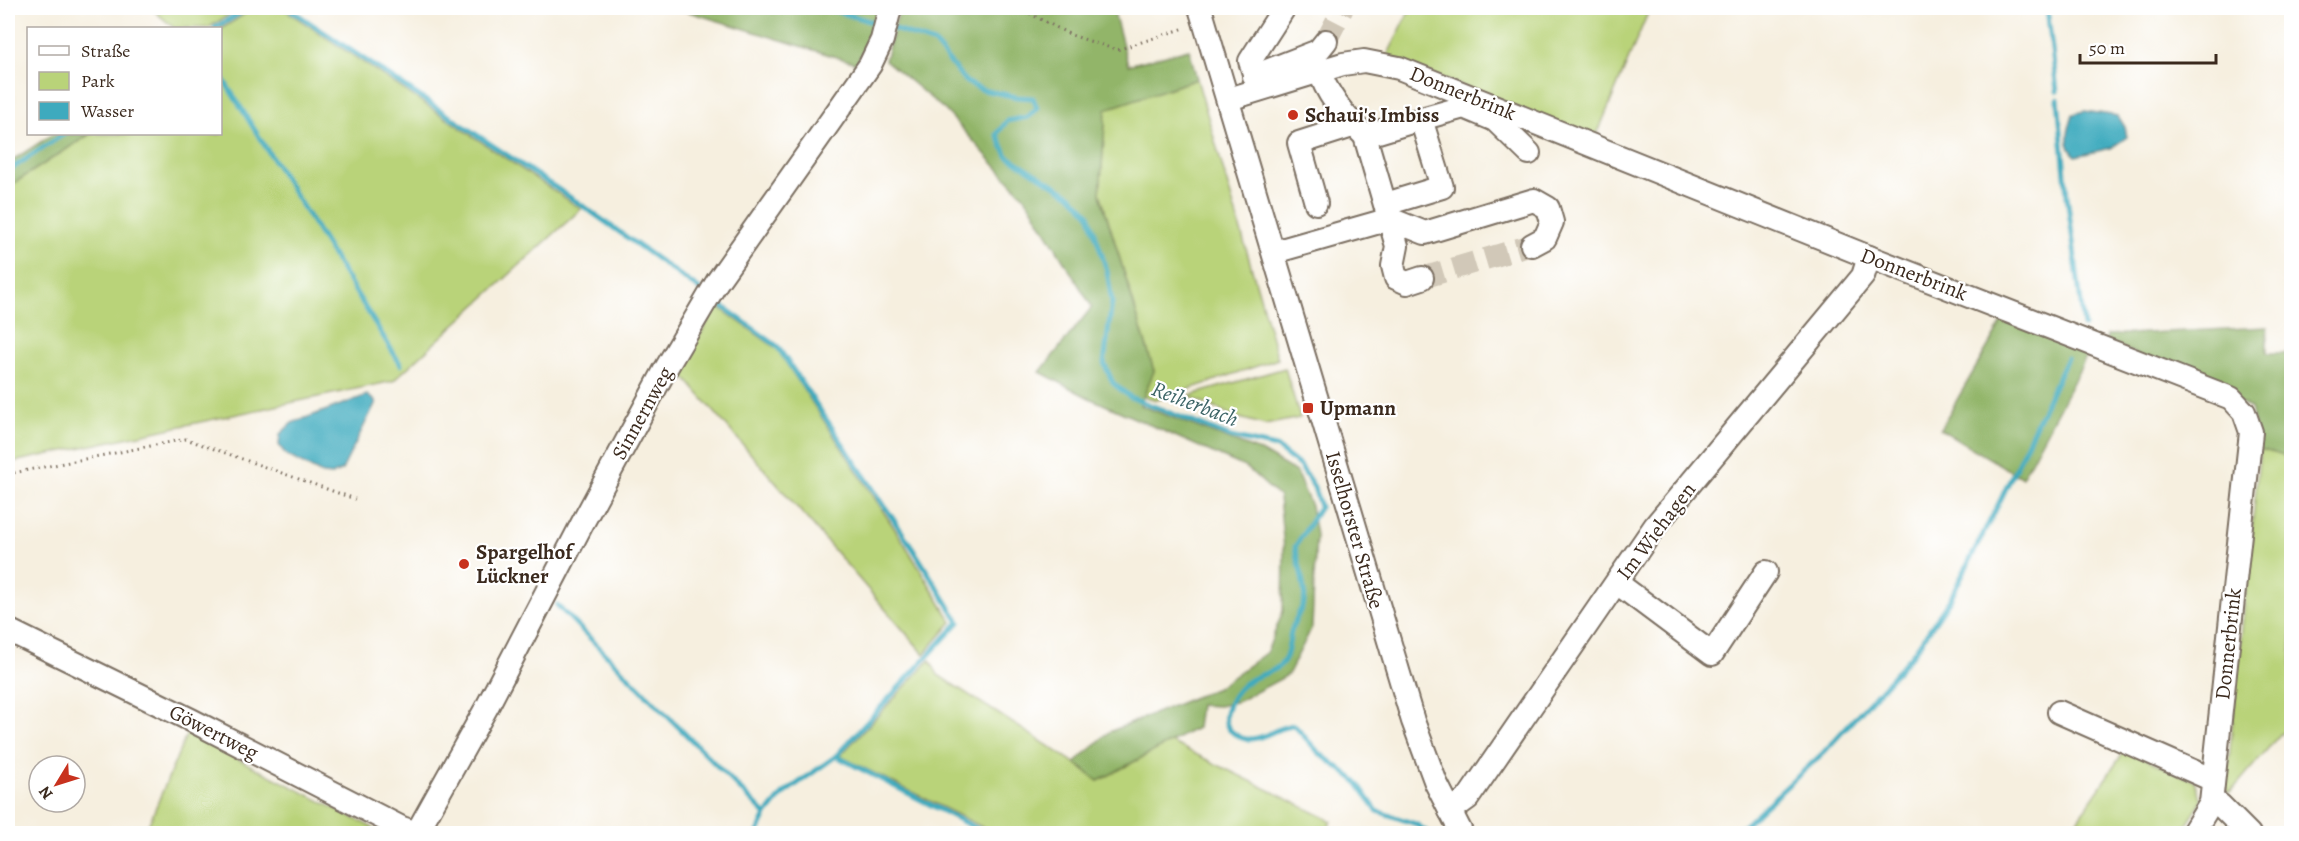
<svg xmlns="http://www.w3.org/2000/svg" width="2299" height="841" viewBox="0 0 2299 841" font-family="Alegreya,serif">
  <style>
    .green { fill: #b9d379; stroke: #7a7e4c; stroke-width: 1.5 }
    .forest { fill: #92b569; stroke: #667044; stroke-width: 1.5 }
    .water { fill: #3eaabe; stroke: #3c6a6e; stroke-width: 1.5 }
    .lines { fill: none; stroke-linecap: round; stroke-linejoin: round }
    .stream { stroke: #3eaabe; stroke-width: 5 }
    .minor-tunnel { stroke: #d1c8b8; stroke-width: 22; stroke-dasharray: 22 11; stroke-linecap: butt }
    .minor-casing { stroke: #7c6f62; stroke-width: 26 }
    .path { stroke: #7c6f62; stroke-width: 3; stroke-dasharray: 1.5 4.5; stroke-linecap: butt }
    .minor { stroke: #fff; stroke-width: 22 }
    .poi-dot { fill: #c8321e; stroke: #fff; stroke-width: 2 }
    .labels { text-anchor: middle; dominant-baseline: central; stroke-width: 4.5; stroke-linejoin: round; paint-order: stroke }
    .street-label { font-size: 21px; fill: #3b2a1e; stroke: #fff }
    .poi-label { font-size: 21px; font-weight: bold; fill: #3b2a1e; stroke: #fff; text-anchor: start }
    .water-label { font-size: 22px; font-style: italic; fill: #3c6466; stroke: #fff }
  </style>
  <rect width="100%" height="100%" fill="#fff"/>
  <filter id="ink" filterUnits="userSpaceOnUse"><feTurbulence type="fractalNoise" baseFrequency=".0167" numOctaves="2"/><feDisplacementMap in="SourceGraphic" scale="12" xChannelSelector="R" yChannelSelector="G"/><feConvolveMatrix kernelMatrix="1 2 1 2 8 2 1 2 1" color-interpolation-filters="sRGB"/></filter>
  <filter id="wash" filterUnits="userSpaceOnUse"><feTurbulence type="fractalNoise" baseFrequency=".008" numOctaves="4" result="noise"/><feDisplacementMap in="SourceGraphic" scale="24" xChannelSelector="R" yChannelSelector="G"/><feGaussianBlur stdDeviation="1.35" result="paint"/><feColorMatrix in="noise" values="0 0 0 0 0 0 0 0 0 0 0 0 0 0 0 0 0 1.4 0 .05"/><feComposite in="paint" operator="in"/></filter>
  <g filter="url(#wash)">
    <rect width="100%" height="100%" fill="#f6efdf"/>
    <g class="green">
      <polygon points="151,8 240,8 208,28 174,28"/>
      <polygon points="254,8 282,8 581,209 393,381 8,463 8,187 90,134 220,134 221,29"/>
      <polygon points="1411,8 1650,8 1595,139 1387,56"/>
      <polygon points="1197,79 1278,359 1157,400 1143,396 1154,371 1100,193 1106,109"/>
      <polygon points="717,306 777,349 904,543 952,622 924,654 679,371"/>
      <polygon points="1285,368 1300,418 1265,425 1236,417 1188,396"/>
      <polygon points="2260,449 2291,458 2291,725 2288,725 2230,793 2226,790"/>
      <polygon points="930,660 938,675 1075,763 1098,781 1171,742 1332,821 1325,834 994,833 840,756"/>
      <polygon points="187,733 383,833 145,833"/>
      <polygon points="2125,750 2195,781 2202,800 2181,833 2068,834"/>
    </g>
    <g class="forest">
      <polygon points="676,8 880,8 873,33 856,63"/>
      <polygon points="900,8 1113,8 1128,65 1189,49 1197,79 1106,109 1100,194 1154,371 1140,405 1262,452 1296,472 1311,506 1316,535 1312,627 1288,675 1239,701 1219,706 1200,705 1197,728 1098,781 1075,763 1109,732 1217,688 1267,652 1283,611 1284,548 1279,497 1247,468 1087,397 1040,372 1092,307 1026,199 946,111 885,60"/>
      <polygon points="53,134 90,134 8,187 8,163"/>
      <polygon points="2005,317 2089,352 2022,478 1940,429"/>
      <polygon points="2267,327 2267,353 2291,353 2291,458 2260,449 2251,408 2106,340 2107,335"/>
    </g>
    <g class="water">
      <path d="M 2085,111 L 2118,116 L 2125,127 L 2127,137 L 2111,148 L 2076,156 C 2062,144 2069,129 2073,114 Z"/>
      <polygon points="367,395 376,402 342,470 332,475 322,474 286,455 279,445 280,434 292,423"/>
    </g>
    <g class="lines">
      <g class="stream">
        <polyline points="288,8 583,206 699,289"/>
        <polyline points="826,8 879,24"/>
        <polyline points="2047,8 2057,91"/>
        <polyline points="215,28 248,8"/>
        <path d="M 891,28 L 934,43 L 966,82 L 983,90 L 1017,97 L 1033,98 L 1037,108 L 1028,117 L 1007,121 L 997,134 L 1007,156 L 1072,196 L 1089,214 L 1107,271 L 1112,302 L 1104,363 L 1113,383 L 1130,397 L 1231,437 L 1276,447 L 1300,466 L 1314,487 L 1320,507 L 1295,547 C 1298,560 1307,591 1304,602 C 1300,612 1294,621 1291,632 C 1289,640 1289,651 1285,659 C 1277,673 1262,673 1250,680 C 1236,688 1217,715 1230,730 C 1236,736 1242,740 1250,739 C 1266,739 1278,726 1294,725 L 1319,753 L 1356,781 L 1377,811 L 1416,824 L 1430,834"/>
        <polyline points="220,74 401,365"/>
        <polyline points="2058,99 2067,196 2084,326"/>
        <polyline points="8,171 64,134"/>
        <polyline points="721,305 777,346 912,547 959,622 836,756 783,794 766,815 757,834"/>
        <polyline points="557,605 766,815"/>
        <polyline points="836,756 987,834"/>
        <polyline points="1735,834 1823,753 1912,655 1949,601 2000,501 2067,358"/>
      </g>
    </g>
  </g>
  <g filter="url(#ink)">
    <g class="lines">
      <g class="minor-tunnel">
        <polyline points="1326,41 1343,8"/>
        <polyline points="1422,278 1532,245"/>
      </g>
      <g class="minor-casing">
        <g id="minor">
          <polyline points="1200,8 1413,721 1436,783 1462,834"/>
          <path d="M 1319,70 C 1327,95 1346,118 1365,136 L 1397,246 L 1393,266 L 1396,278 L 1407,283 L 1422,278"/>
          <polyline points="1254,76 1318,51 1326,41"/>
          <polyline points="1259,89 1250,61 1284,8"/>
          <polyline points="1229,99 1343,64 1364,61 1399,68 1869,257 2231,398 2244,412 2251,432 2211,803 2192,834"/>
          <polyline points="1421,119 1464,107 1495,120 1529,153"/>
          <polyline points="1365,136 1421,119 1442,187 1386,204"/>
          <polyline points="1316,203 1299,143 1352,126"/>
          <polyline points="1274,252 1390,219 1425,233 1534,200 1548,208 1552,222 1545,238 1532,245"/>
          <polyline points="1617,583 1712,654 1766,572"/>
          <polyline points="8,630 191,720 402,828 420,834"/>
          <polyline points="2059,712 2213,780"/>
          <polyline points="2211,803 2220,805 2249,834"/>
          <polyline points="1450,811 1468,798 1655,526 1863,276 1869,257"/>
          <polyline points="416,834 488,705 582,524 665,370 717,282 870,65 882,40 890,8"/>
        </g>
      </g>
      <g class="path">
        <polyline points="1019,8 1071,35 1117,50 1185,28"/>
        <polyline points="8,474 186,439 355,499"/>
      </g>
      <use href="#minor" class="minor"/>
    </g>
  </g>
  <g class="poi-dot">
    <circle cx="1293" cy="115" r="6"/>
    <rect x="1302" y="402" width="12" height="12" rx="3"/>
    <circle cx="464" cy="564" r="6"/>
  </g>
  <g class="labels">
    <g class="street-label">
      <text transform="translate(1463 93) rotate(22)">Donnerbrink</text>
      <text transform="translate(1914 274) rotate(21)">Donnerbrink</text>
      <text transform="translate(642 413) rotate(-61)">Sinnernweg</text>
      <text transform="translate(1355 530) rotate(74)">Isselhorster Straße</text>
      <text transform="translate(1656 531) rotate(-53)">Im Wiehagen</text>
      <text transform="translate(2228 644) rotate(-84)">Donnerbrink</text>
      <text transform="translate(214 732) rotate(27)">Göwertweg</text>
    </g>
    <g class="poi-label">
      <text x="1305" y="115">Schaui's Imbiss</text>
      <text x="1320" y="408">Upmann</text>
      <text x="476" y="552">Spargelhof<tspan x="476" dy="24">Lückner</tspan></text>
    </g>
    <g class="water-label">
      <text transform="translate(1195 404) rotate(21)">Reiherbach</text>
    </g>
  </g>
  <rect width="2299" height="841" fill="none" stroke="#fff" stroke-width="30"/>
  <rect x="27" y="27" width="195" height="108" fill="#ffffff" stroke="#b1aaa5" stroke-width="1.5"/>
  <rect x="39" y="46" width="30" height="9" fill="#ffffff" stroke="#b1aaa5" stroke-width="1.5"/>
  <text x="81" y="57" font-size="18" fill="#3b2a1e">Straße</text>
  <rect x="39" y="72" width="30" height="18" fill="#b9d379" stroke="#b1aaa5" stroke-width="1.5"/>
  <text x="81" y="87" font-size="18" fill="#3b2a1e">Park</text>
  <rect x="39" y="102" width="30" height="18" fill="#3eaabe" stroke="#b1aaa5" stroke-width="1.5"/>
  <text x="81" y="117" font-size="18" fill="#3b2a1e">Wasser</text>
  <g transform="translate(57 784) rotate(232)"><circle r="28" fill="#ffffff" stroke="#b1aaa5" stroke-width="1.5"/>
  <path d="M0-4.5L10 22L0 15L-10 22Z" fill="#c8321e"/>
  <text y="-9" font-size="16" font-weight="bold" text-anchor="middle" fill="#3b2a1e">N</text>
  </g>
  <path d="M2080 54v9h136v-9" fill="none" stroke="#3b2a1e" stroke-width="3"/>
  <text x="2089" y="54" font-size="18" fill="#3b2a1e" stroke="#ffffff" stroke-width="4.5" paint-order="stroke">50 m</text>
</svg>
